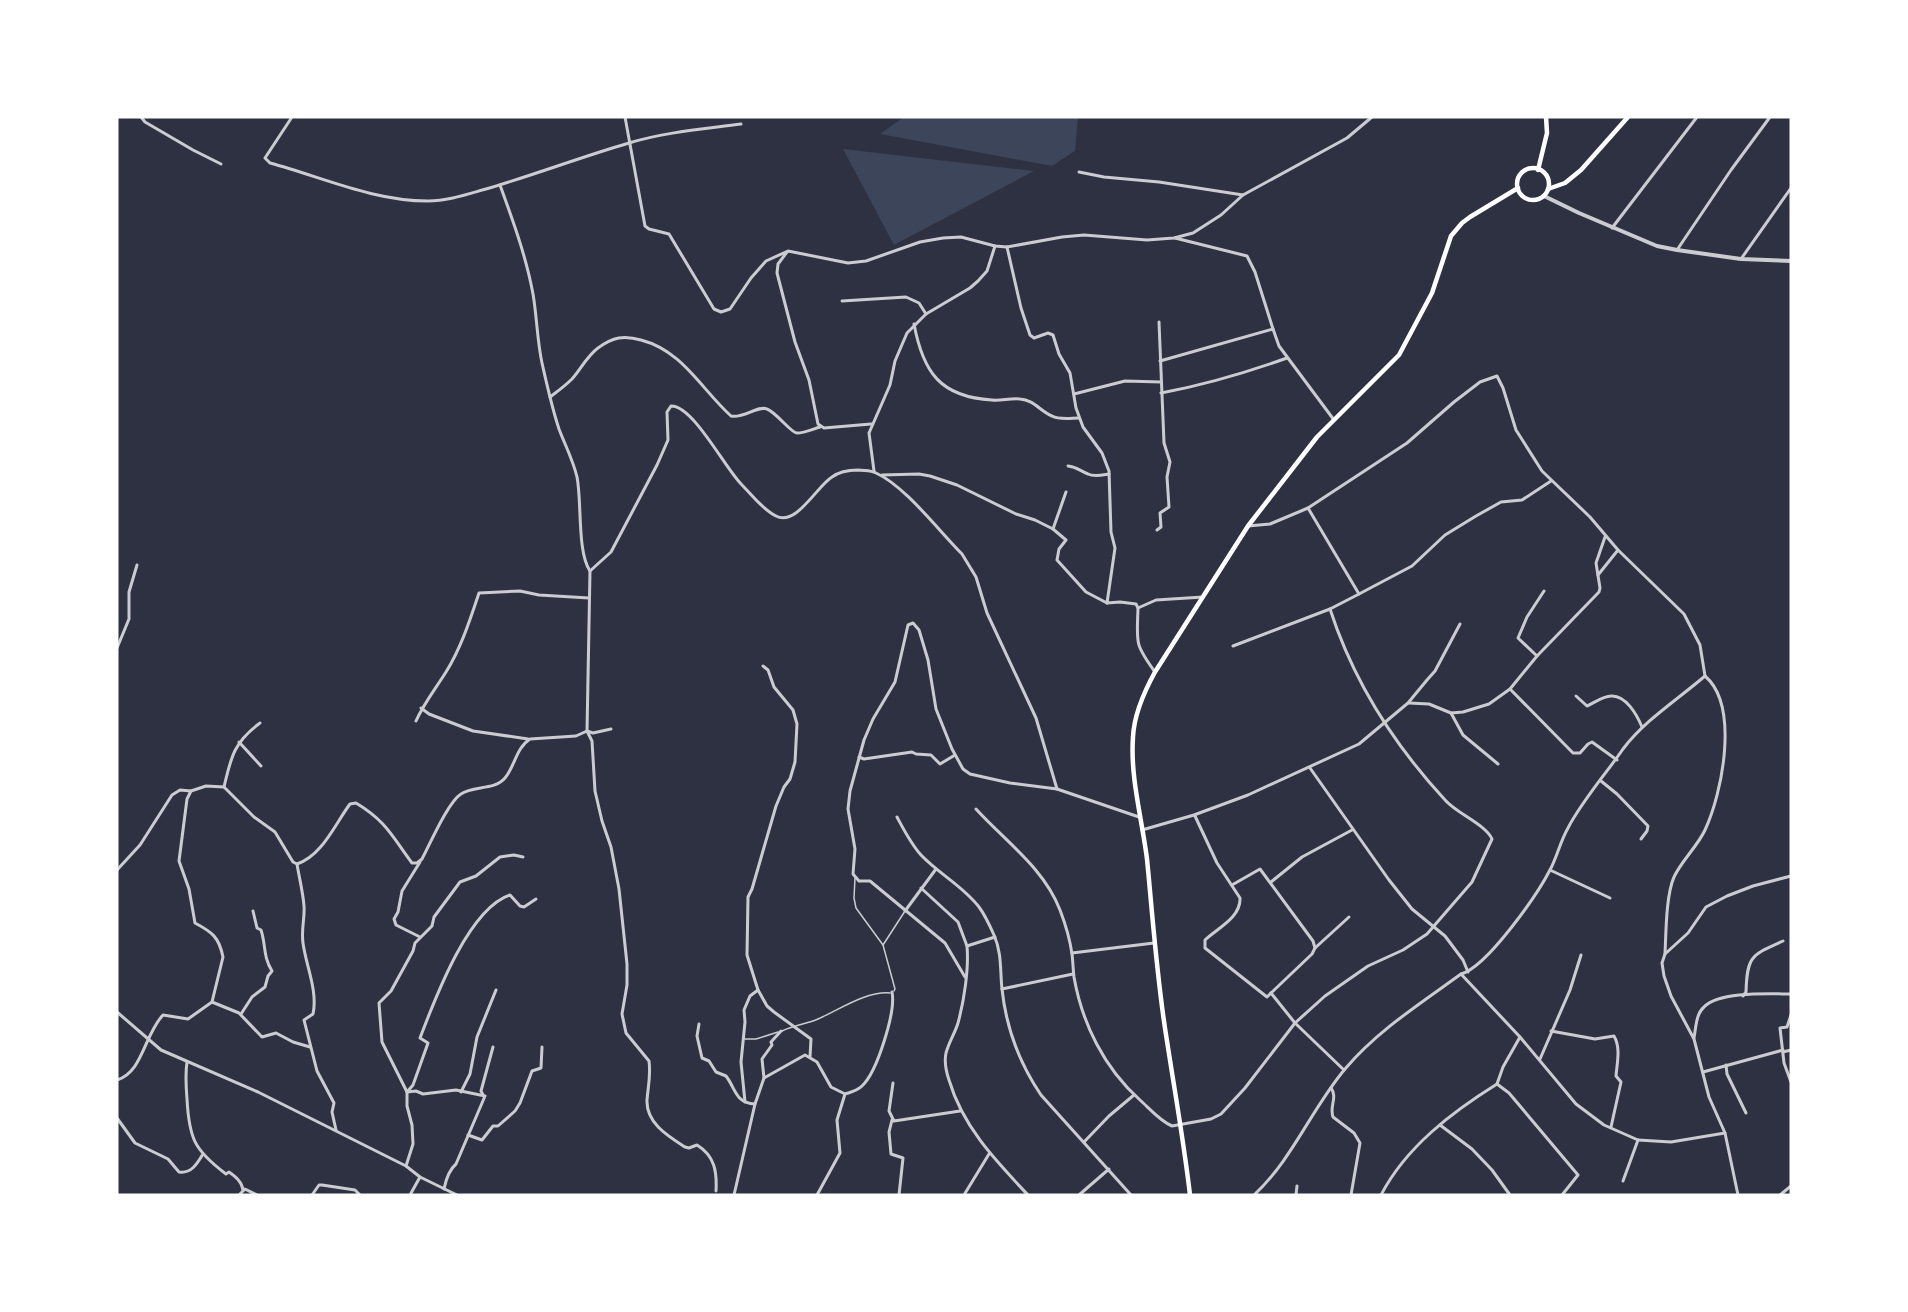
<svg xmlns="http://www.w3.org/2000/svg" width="1908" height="1312" viewBox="0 0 1908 1312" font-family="Karla,sans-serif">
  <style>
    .green { fill: #3c4559 }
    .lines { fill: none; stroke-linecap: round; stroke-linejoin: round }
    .service { stroke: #caccd0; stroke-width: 1.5 }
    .minor { stroke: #caccd0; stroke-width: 3 }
    .tertiary { stroke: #caccd0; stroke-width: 4 }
    .secondary { stroke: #fff; stroke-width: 4.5 }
  </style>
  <rect width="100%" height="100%" fill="#2d3142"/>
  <g class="green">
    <polygon points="904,117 1078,117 1075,151 1052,166 880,134"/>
    <polygon points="843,149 1034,171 894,245"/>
  </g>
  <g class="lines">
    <g class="service">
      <polyline points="855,878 854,898 856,908 883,945 895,989 894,991"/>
      <polyline points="883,945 905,911"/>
      <path d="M 782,1031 C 794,1025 807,1024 818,1019 C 839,1010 866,991 890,993"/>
      <polyline points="744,1039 756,1039 778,1032"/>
    </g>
    <g class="minor">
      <polyline points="141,117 145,122 193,150 221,164"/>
      <path d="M 292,117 L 265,158 L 270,163 C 322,177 373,201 428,201 C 448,201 468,194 486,189 C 534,175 581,157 629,143 C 665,132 704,129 741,124"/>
      <polyline points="625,117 645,226 649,229 669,234 714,309 721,312 730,309 751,278 766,261 788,251 848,263 866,261 920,242 943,238 961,237 995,246 1007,247 1062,237 1084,235 1147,240 1174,238 1193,233 1221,215 1243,195 1347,138 1372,117"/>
      <polyline points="1079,172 1104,177 1159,182 1243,195"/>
      <path d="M 500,185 C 513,221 526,256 533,294 C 537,317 537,340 542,363 C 547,385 552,408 559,429 C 565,445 573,460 577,477 C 582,502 577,552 590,571 L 587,731 L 592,741 L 595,791 L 602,821 L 611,847 L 619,889 L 627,964 L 627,985 L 622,1014 L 626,1033 L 649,1061 C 651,1075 648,1087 647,1100 C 646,1123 668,1136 685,1147 L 689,1148 L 697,1145 C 715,1156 717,1172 716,1191"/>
      <polyline points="1612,228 1697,117"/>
      <polyline points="1175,238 1247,256 1255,272 1273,329"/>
      <path d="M 1007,247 L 1021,308 L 1030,335 L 1034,338 L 1048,333 L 1053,335 L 1059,354 L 1070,373 L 1076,408 L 1083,427 L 1102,453 L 1109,471 L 1111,532 L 1115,548 L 1107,603 L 1120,602 L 1136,604 L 1138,608 C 1137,643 1134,643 1155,672"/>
      <polyline points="1677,250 1731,170 1770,117"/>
      <polyline points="787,252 778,264 777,273 795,342 809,380 818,424 824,428 871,424"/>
      <polyline points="1741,259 1791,188"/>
      <polyline points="842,301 906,297 919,303 926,314"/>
      <path d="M 914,324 C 923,372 940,397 992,400 C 1001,401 1010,398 1020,399 C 1034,400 1040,411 1052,416 C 1059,420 1071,418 1079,418"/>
      <polyline points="1160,361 1273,329 1279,346 1334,420"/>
      <path d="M 1161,393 C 1204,385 1245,373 1287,358"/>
      <polyline points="1074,394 1125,381 1161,382"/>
      <path d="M 550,397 C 558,391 565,386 572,379 C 581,369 587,356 598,348 C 613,337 624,335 641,340 C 683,351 701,389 731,416 C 743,419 758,405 767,409 C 777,413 791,433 797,433 C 804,433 813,429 820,427"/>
      <path d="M 1068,466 C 1077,467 1080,471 1088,474 C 1094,477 1102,475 1109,474"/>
      <polyline points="874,471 869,433 890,385 895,361 907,333 926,314 970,288 978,281 987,271 995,246"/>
      <polyline points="882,475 919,474 930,476 957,485 1016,514 1035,520 1053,529 1066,540 1059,549 1057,560 1086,592 1107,603"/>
      <polyline points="1308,508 1359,594"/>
      <polyline points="1248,526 1270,524 1308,508 1407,443 1454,402 1480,382 1497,376 1503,388 1516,430 1542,471 1590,517 1618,550 1684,614 1700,645 1705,676"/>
      <polyline points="1053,529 1066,492"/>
      <polyline points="1157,530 1161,527 1160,513 1169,507 1167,477 1170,462 1164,443 1159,322"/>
      <path d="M 590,571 L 611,552 L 657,465 L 668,440 L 667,412 L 671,406 C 693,405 726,470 742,485 C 752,495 763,510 776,516 C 796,527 817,486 832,477 C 840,471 849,470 858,470 C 864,471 871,470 876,473 C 905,486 939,531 962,554 L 976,577 L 987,613 L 1036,718 L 1057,789"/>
      <polyline points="1598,575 1618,550"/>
      <polyline points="1138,608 1156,600 1203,597"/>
      <polyline points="1233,646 1330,609 1359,594 1412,566 1445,535 1476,516 1501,502 1522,500 1551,481"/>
      <polyline points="117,648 129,619 129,592 137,565"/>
      <polyline points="1537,656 1518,638 1527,617 1544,591"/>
      <polyline points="763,666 768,670 774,687 793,710 797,724 795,762 790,779 784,787 776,806 752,889 748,897 747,955 758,990 767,1006 774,1012 811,1039 810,1057"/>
      <path d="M 1705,676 C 1740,706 1722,794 1705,830 C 1697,847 1682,860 1674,877 C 1666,895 1666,933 1665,954 L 1662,963 L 1664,976 L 1671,996 L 1694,1039 L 1709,1097 L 1725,1133 L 1738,1195"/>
      <polyline points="1510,689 1573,753 1580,753 1588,744 1592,742 1617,760"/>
      <path d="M 1576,696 L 1587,706 C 1594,703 1603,696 1611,696 C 1626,695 1637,715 1642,727"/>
      <polyline points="1409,703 1429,704 1451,713 1463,712 1489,704 1510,689 1537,656 1599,592 1600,588 1596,563 1605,537"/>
      <polyline points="421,708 429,714 473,731 528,739"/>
      <polyline points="1451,713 1463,735 1498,764"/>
      <path d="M 416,721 C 424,703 436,688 446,672 C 461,648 470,620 479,593 L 520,591 L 539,595 L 589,598"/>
      <polyline points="239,742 261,766"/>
      <polyline points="859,757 864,759 912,752 916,754 931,755 940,764 955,755"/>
      <polyline points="1310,768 1389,880 1412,909 1445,936 1463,960 1468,972"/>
      <polyline points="1601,781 1617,794 1648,826 1647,831 1641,839"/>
      <path d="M 224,787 C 231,757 234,742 260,723"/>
      <path d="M 976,809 C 1005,841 1044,868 1060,910 C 1065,923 1070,940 1072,954 C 1073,962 1073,969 1074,977 C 1082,1023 1104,1068 1140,1100 C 1149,1108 1160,1121 1172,1126 L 1211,1119 L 1221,1114 L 1245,1088 L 1295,1023 L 1325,996 L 1368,966 L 1403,950 L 1427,934 L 1472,882 L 1492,839 C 1486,825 1458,814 1446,801 C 1395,746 1353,680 1330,609"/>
      <path d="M 1195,816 L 1217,863 L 1240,898 C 1241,918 1216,929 1205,940 L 1205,948 L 1267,997 L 1271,993"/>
      <path d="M 897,817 C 904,830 911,844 921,855 C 939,874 963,886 979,907 C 985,915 990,926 994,935 C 1002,953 1000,971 1002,989 C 1006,1027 1020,1064 1041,1095 L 1131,1195"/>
      <polyline points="1142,830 1194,815 1248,795 1359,744 1408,703 1427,680 1435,671 1460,624"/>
      <polyline points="420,862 402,891 398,912 394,919 396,925 420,937"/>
      <path d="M 297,864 C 322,856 335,824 350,804 L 356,803 C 386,821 392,836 412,863 L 417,863 L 422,859 C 430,844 448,802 461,794 C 473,785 494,791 505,778 C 515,766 516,748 530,739 L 576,736 L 587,731 L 593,733 L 611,729"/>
      <polyline points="117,870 140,845 172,795 180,790 191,791"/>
      <polyline points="1550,870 1610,898"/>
      <polyline points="1271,882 1302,857 1352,830"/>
      <polyline points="1232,885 1260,869 1313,941 1315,948 1312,954 1271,993"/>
      <polyline points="921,888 958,922 967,946"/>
      <polyline points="905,911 936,869"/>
      <path d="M 995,937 L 967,946 C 969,969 964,1001 958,1023 C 955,1033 949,1042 946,1053 C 944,1062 946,1071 949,1080 C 963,1127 995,1160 1028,1195"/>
      <polyline points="1315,948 1349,917"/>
      <polyline points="1072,953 1154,943"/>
      <polyline points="1665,954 1688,933 1706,907 1727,896 1753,886 1791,876"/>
      <polyline points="1461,974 1520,1037 1576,1104 1604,1125 1638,1140 1671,1142 1725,1133"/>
      <polyline points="965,977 945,943 870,881 859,881 853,874 855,849 848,809 850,791 864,740 873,719 895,682 908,625 913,623 919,630 928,660 936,709 952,749 963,769 970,774 1010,783 1057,789 1139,817"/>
      <polyline points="1002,989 1073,974"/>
      <polyline points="1271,993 1295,1023 1344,1070"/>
      <path d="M 1743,996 L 1746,992 C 1747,955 1752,955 1783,941"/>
      <polyline points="212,1002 239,1013 262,1037 276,1033 293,1042 310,1047"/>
      <polyline points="117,1012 161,1050 258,1092 406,1166 420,1177 457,1195"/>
      <path d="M 241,1014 L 252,997 L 265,987 L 268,976 L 272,971 C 263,957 266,945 261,930 L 257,928 L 253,911"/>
      <polyline points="1791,1015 1787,1027 1780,1028 1784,1063 1791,1082"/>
      <path d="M 699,1024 L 697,1036 L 702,1058 L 709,1061 L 716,1072 L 726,1076 C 736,1089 735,1103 755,1104"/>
      <path d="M 1551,1031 L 1595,1039 L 1614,1036 C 1621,1048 1617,1063 1616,1076 L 1621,1082 L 1611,1127"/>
      <path d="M 1694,1038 C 1696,1027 1696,1014 1704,1007 C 1719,991 1771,994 1791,994"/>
      <polyline points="1783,1052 1791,1050"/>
      <polyline points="1540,1059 1570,990 1581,955"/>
      <path d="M 187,1062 C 185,1075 186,1087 187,1099 C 189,1138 194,1150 226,1174 L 229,1172 C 236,1177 242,1182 243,1190"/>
      <polyline points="1726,1065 1727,1074 1746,1113"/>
      <polyline points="1703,1072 1783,1050"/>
      <polyline points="764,1078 762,1059 772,1045 771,1042 781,1031"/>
      <path d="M 117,1080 C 143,1072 144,1035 163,1015 L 188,1019 L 212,1002 L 223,957 C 219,937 212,932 195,923 L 189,889 L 179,861 L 187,799 L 191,791 L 206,786 L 224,787 L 254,817 L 275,832 L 293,862 L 297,864 C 299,877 303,892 304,906 C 305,918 301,929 303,943 C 306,966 318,991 313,1014 L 304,1020 L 317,1071 L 334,1103 L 332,1112 L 336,1130"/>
      <polyline points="893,1083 889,1111 894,1121 960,1111"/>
      <polyline points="1497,1084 1509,1093 1578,1175 1562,1195"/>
      <path d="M 1331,1088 C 1338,1097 1329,1107 1333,1117 L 1354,1133 L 1360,1143 L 1351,1195"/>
      <polyline points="461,1092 470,1074 477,1037 496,990"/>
      <polyline points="483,1095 481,1091 493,1047"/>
      <polyline points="745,1102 741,1062 745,1022 744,1010 750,996 758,990"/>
      <path d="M 117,1118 L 135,1143 L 168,1159 L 179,1172 C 191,1174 197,1164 203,1154"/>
      <polyline points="892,1120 889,1132 891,1154 903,1158 899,1195"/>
      <polyline points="1440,1125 1472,1149 1492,1170 1510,1195"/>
      <polyline points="468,1135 482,1140 493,1126 498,1126 515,1111 520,1103 532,1071 541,1068 542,1047"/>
      <polyline points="1084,1142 1109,1116 1134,1095"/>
      <path d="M 406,1166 L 413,1144 L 412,1125 L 407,1106 L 407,1092 L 413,1085 L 428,1043 L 420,1038 C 435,999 468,909 510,895 L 520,906 L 524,907 L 536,899"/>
      <polyline points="1623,1181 1638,1140"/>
      <path d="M 444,1189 C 446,1179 449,1170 456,1164 L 485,1096 L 456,1090 L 423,1094 L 416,1091 L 407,1092 L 382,1042 L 379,1003 L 391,991 L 413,951 L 415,943 L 432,926 L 434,917 L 460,882 L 476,876 L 500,857 L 514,855 L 523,857"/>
      <polyline points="239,1195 245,1189 257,1195"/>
      <polyline points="312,1195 319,1185 322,1185 355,1190 360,1195"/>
      <polyline points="410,1195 420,1177"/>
      <path d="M 734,1195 L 755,1104 L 764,1078 L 805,1055 L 817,1062 L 831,1087 L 845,1094 C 851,1092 857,1091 862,1086 C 877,1072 896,1012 892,992"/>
      <polyline points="817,1195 840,1153 837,1120 845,1094"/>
      <polyline points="964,1195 989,1154"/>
      <polyline points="1079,1195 1109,1169"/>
      <path d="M 1254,1195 C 1292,1160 1312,1108 1345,1069 C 1377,1031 1421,1003 1461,974 C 1487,967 1537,895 1550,870 C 1557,857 1560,842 1568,828 C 1582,801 1605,775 1623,749 C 1645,720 1677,700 1705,676"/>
      <polyline points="1296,1195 1297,1186"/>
      <path d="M 1381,1195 C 1406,1147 1452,1112 1497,1084 L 1503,1067 L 1520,1037"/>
      <polyline points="1780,1195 1791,1186"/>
    </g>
    <polyline class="tertiary" points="1544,196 1579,213 1657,246 1677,250 1741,259 1791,261"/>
    <g class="secondary">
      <circle cx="1533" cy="184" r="16"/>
      <polyline points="1538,170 1547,133 1546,117"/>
      <polyline points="1548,189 1565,183 1581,170 1628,117"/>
      <path d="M 1190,1195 C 1184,1143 1175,1093 1167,1041 C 1157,981 1153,920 1147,859 C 1142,819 1130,777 1133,737 C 1134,714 1144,692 1155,672 L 1248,526 L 1317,437 L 1399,355 L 1432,293 L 1451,236 L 1462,223 L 1470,217 L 1518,188"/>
    </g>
  </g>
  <rect width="1908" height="1312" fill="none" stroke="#ffffff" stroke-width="237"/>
</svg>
